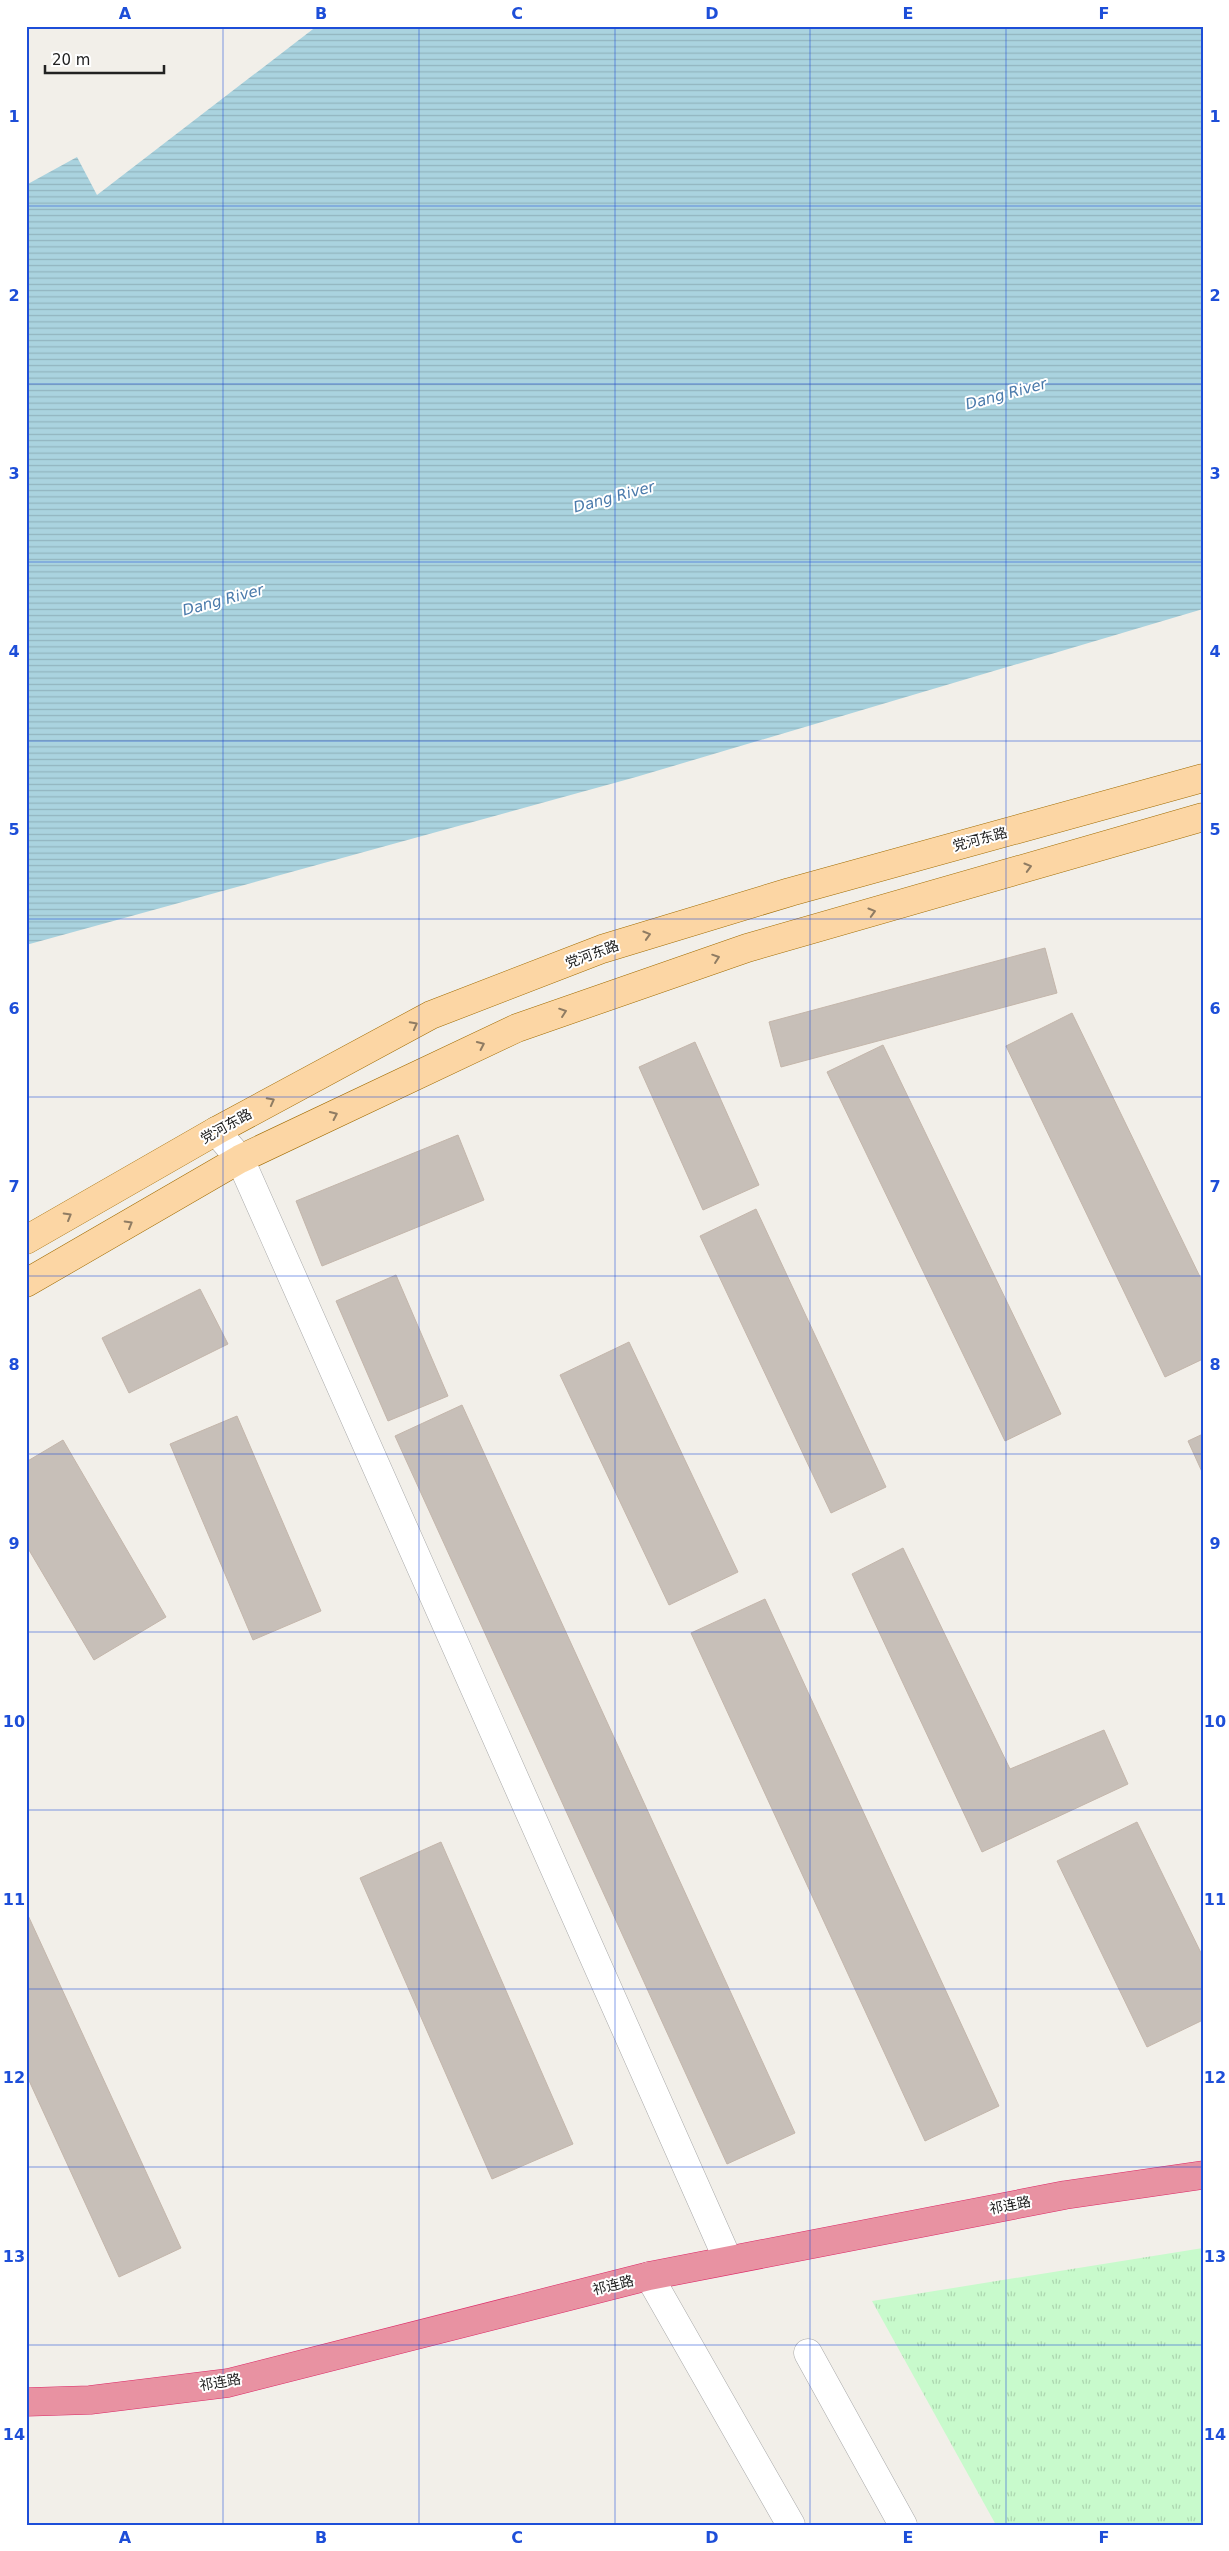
<svg xmlns="http://www.w3.org/2000/svg" width="1229" height="2551" viewBox="0 0 1229 2551" font-family="'DejaVu Sans','Noto Sans SC',sans-serif">
  <style>
    .park { fill: url(#park-tufts) }
    .water { fill: url(#water-rules) }
    .building { fill: #c7bfb8; stroke: #c4b6ab }
    .lines { fill: none; stroke-linecap: round; stroke-linejoin: round }
    .minor-casing { stroke: #a9a9a9; stroke-width: 29 }
    .major-casing { stroke: #a06b00; stroke-width: 29 }
    .highway-casing { stroke: #dc2a67; stroke-width: 29 }
    .minor { stroke: #fff; stroke-width: 28 }
    .major { stroke: #fcd6a4; stroke-width: 28 }
    .highway { stroke: #e892a2; stroke-width: 28 }
    .oneway { stroke: #8f7c63 }
    .grid { fill: none; stroke: #1d4ed8; stroke-width: 1; stroke-opacity: 0.55 }
    .labels { text-anchor: middle; dominant-baseline: central; stroke-width: 4; stroke-linejoin: round; paint-order: stroke }
    .street-label { font-size: 14px; fill: #222; stroke: #fff }
    .water-label { font-size: 15px; font-style: italic; fill: #4a7aab; stroke: #fff }
    .neatline { fill: none; stroke: #1d4ed8; stroke-width: 2 }
    .grid-label { font-size: 16px; text-anchor: middle; font-weight: bold; fill: #1d4ed8 }
  </style>
  <defs>
    <pattern id="park-tufts" width="24" height="20" patternUnits="userSpaceOnUse" patternTransform="scale(1.25)"><rect width="24" height="20" fill="#c8facc"/><path d="M3 7l-1-3M5 7V3M7 7l1-3M15 17l-1-3M17 17v-4M19 17l1-3" fill="none" stroke="#acd6af"/></pattern>
    <pattern id="water-rules" width="6" height="5" patternUnits="userSpaceOnUse" patternTransform="scale(1.25)"><rect width="6" height="5" fill="#aad3df"/><path d="M0 2.5h6" fill="none" stroke="#92b5bf"/></pattern>
  </defs>
  <rect width="100%" height="100%" fill="#f2efe9"/>
  <polygon class="park" points="1203,2248 1203,2525 996,2525 872,2301"/>
  <polygon class="water" points="317,26 1203,26 1203,609 636,777 26,945 26,185 77,157 97,195"/>
  <g class="building">
    <polygon points="1045,948 1057,993 781,1067 769,1022"/>
    <polygon points="1072,1013 1203,1283 1203,1359 1165,1377 1006,1046"/>
    <polygon points="695,1042 759,1185 703,1210 639,1067"/>
    <polygon points="883,1045 1061,1414 1005,1441 827,1072"/>
    <polygon points="458,1135 484,1200 322,1266 296,1201"/>
    <polygon points="756,1209 886,1487 831,1513 700,1236"/>
    <polygon points="396,1275 448,1396 388,1421 336,1301"/>
    <polygon points="200,1289 228,1344 129,1393 102,1338"/>
    <polygon points="629,1342 738,1572 669,1605 560,1375"/>
    <polygon points="462,1405 795,2133 727,2164 395,1436"/>
    <polygon points="237,1416 321,1611 253,1640 170,1444"/>
    <polygon points="1203,1434 1203,1474 1188,1441"/>
    <polygon points="63,1440 166,1617 94,1660 26,1545 26,1462"/>
    <polygon points="903,1548 1010,1769 1104,1730 1128,1784 982,1852 852,1574"/>
    <polygon points="765,1599 999,2106 925,2141 691,1633"/>
    <polygon points="1137,1822 1203,1957 1203,2020 1147,2047 1057,1861"/>
    <polygon points="441,1842 573,2144 492,2179 360,1878"/>
    <polygon points="26,1911 181,2248 119,2277 26,2074"/>
  </g>
  <g class="lines">
    <g class="minor-casing">
      <g id="minor">
        <polyline points="216,1131 240,1159 728,2260"/>
        <polyline points="649,2276 791,2525"/>
        <polyline points="808,2353 903,2525"/>
      </g>
    </g>
    <g class="major-casing">
      <g id="major">
        <polyline points="26,1240 216,1131 431,1015 602,949 790,892 1203,778"/>
        <polyline points="26,1283 240,1159 517,1028 747,948 1203,817"/>
      </g>
    </g>
    <g class="highway-casing">
      <polyline id="highway" points="26,2402 90,2400 228,2383 649,2276 1065,2195 1203,2175"/>
    </g>
    <use href="#minor" class="minor"/>
    <use href="#major" class="major"/>
    <use href="#highway" class="highway"/>
  </g>
  <defs><path id="oneway-chevron" d="M-2-3.5L2.5 0L-2 3.5" fill="none" stroke-width="1.6" stroke-linecap="round" stroke-linejoin="round" transform="scale(1.25)"/></defs>
  <g class="oneway">
    <use href="#oneway-chevron" transform="translate(1028 867) rotate(-16)"/>
    <use href="#oneway-chevron" transform="translate(872 912) rotate(-16)"/>
    <use href="#oneway-chevron" transform="translate(647 935) rotate(-17)"/>
    <use href="#oneway-chevron" transform="translate(716 958) rotate(-19)"/>
    <use href="#oneway-chevron" transform="translate(563 1012) rotate(-19)"/>
    <use href="#oneway-chevron" transform="translate(414 1025) rotate(-28)"/>
    <use href="#oneway-chevron" transform="translate(481 1045) rotate(-25)"/>
    <use href="#oneway-chevron" transform="translate(271 1101) rotate(-28)"/>
    <use href="#oneway-chevron" transform="translate(334 1115) rotate(-25)"/>
    <use href="#oneway-chevron" transform="translate(68 1216) rotate(-30)"/>
    <use href="#oneway-chevron" transform="translate(129 1224) rotate(-30)"/>
  </g>
  <path class="grid" d="M 223,26 L 223,2525M 419,26 L 419,2525M 615,26 L 615,2525M 810,26 L 810,2525M 1006,26 L 1006,2525M 26,206 L 1203,206M 26,384 L 1203,384M 26,562 L 1203,562M 26,741 L 1203,741M 26,919 L 1203,919M 26,1097 L 1203,1097M 26,1276 L 1203,1276M 26,1454 L 1203,1454M 26,1632 L 1203,1632M 26,1810 L 1203,1810M 26,1989 L 1203,1989M 26,2167 L 1203,2167M 26,2345 L 1203,2345"/>
  <g class="labels">
    <g class="street-label">
      <text transform="translate(980 839) rotate(-15)">党河东路</text>
      <text transform="translate(592 954) rotate(-20)">党河东路</text>
      <text transform="translate(226 1126) rotate(-29)">党河东路</text>
      <text transform="translate(1010 2205) rotate(-11)">祁连路</text>
      <text transform="translate(613 2285) rotate(-14)">祁连路</text>
      <text transform="translate(220 2382) rotate(-10)">祁连路</text>
    </g>
    <g class="water-label">
      <text transform="translate(1006 394) rotate(-15)">Dang River</text>
      <text transform="translate(614 497) rotate(-15)">Dang River</text>
      <text transform="translate(223 600) rotate(-15)">Dang River</text>
    </g>
  </g>
  <rect width="1229" height="2551" fill="none" stroke="#ffffff" stroke-width="55"/>
  <path d="M45 65v8h119v-8" fill="none" stroke="#222222" stroke-width="2.5"/>
  <text x="52" y="65" font-size="15" fill="#222222" stroke="#ffffff" stroke-width="4" paint-order="stroke">20 m</text>
  <rect x="28" y="28" width="1174" height="2496" class="neatline"/>
  <g class="grid-label">
    <text x="125" y="19">A</text>
    <text x="321" y="19">B</text>
    <text x="517" y="19">C</text>
    <text x="712" y="19">D</text>
    <text x="908" y="19">E</text>
    <text x="1104" y="19">F</text>
    <text x="14" y="122">1</text>
    <text x="1215" y="122">1</text>
    <text x="14" y="301">2</text>
    <text x="1215" y="301">2</text>
    <text x="14" y="479">3</text>
    <text x="1215" y="479">3</text>
    <text x="14" y="657">4</text>
    <text x="1215" y="657">4</text>
    <text x="14" y="835">5</text>
    <text x="1215" y="835">5</text>
    <text x="14" y="1014">6</text>
    <text x="1215" y="1014">6</text>
    <text x="14" y="1192">7</text>
    <text x="1215" y="1192">7</text>
    <text x="14" y="1370">8</text>
    <text x="1215" y="1370">8</text>
    <text x="14" y="1549">9</text>
    <text x="1215" y="1549">9</text>
    <text x="14" y="1727">10</text>
    <text x="1215" y="1727">10</text>
    <text x="14" y="1905">11</text>
    <text x="1215" y="1905">11</text>
    <text x="14" y="2083">12</text>
    <text x="1215" y="2083">12</text>
    <text x="14" y="2262">13</text>
    <text x="1215" y="2262">13</text>
    <text x="14" y="2440">14</text>
    <text x="1215" y="2440">14</text>
    <text x="125" y="2543">A</text>
    <text x="321" y="2543">B</text>
    <text x="517" y="2543">C</text>
    <text x="712" y="2543">D</text>
    <text x="908" y="2543">E</text>
    <text x="1104" y="2543">F</text>
  </g>
</svg>
